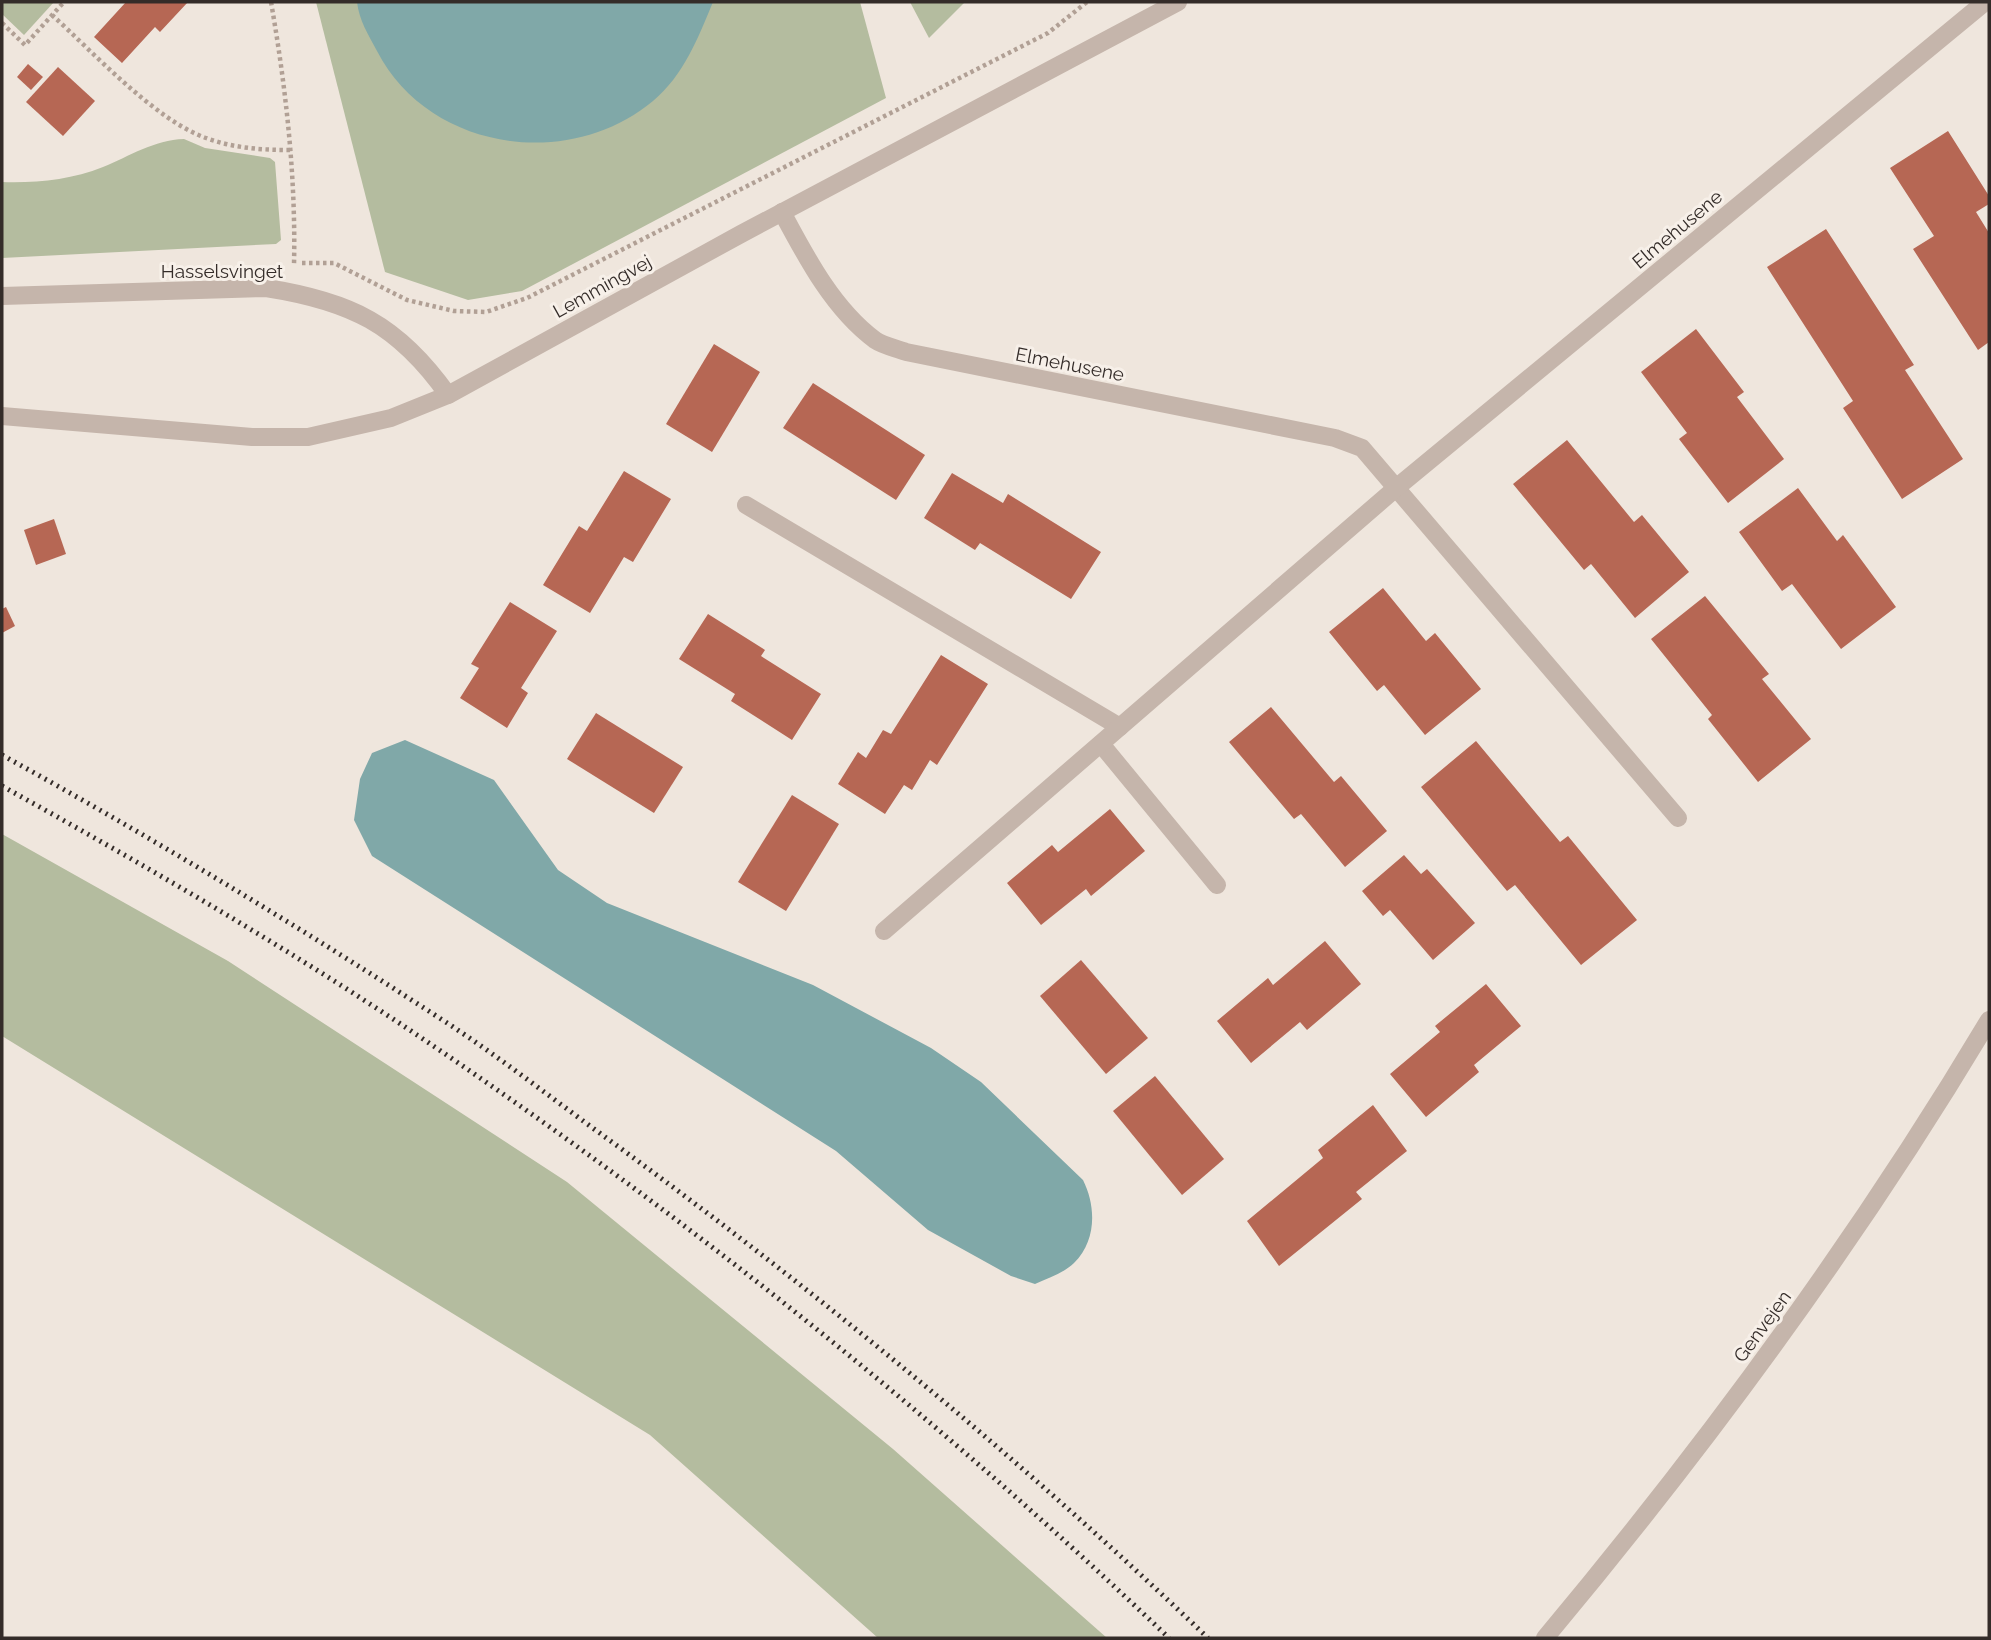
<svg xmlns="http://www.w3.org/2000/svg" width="1991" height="1640" viewBox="0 0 1991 1640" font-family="Raleway,sans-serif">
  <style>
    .green { fill: #b4bc9f }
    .water { fill: #80a8a8 }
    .building { fill: #b66754 }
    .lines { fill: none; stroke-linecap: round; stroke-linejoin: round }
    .path { stroke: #b1a095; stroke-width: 4.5; stroke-dasharray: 3.5 3.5; stroke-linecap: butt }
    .minor { stroke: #c5b5ab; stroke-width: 18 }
    .tertiary { stroke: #c5b5ab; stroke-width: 18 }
    .rail { stroke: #342c29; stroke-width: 5; stroke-dasharray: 2 5; stroke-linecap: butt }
    .labels { text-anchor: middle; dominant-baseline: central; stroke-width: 6; stroke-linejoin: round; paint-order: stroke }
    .street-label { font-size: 19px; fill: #342c29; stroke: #f7f0e9 }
  </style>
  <rect width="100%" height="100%" fill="#efe6dd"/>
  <g class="green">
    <polygon points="2,2 54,2 24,35 2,14"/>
    <polygon points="316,2 860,2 886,98 522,291 468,300 385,272"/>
    <polygon points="910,2 965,2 929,38"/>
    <path d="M 184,139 L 205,148 L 270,158 L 275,162 L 281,240 L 276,244 L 2,258 L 2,182 C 36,183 71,180 103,167 C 130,156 154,140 184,139 Z"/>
    <polygon points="2,834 228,961 567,1182 893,1449 1107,1638 878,1638 650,1435 2,1036"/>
  </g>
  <g class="water">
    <path d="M 357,2 L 713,2 C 698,38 684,75 653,101 C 568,172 428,150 377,51 C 368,34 359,20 357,2 Z"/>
    <path d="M 405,740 L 494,780 L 558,870 L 607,903 L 813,985 L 931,1048 L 981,1082 L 1083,1180 C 1096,1206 1097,1240 1074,1263 C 1064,1273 1048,1278 1035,1284 L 1011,1276 L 928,1230 L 836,1151 L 372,856 L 354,820 L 360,779 L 372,753 Z"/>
  </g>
  <g class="building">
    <polygon points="126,2 188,2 160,32 155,27 122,63 94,37"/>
    <polygon points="28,64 43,77 31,90 17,77"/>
    <polygon points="58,67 95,101 63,136 26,102"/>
    <polygon points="1948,131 1989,196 1989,204 1976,212 1989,233 1989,342 1978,350 1913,249 1934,236 1890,168"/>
    <polygon points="1826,229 1914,365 1905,370 1963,459 1902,499 1843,408 1853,401 1767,267"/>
    <polygon points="1696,329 1744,392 1737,397 1784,459 1728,503 1679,439 1687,433 1641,372"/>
    <polygon points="714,344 760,372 712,452 666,424"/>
    <polygon points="813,383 925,455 896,500 783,428"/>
    <polygon points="1567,440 1634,522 1642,515 1689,572 1635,618 1591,564 1584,570 1513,484"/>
    <polygon points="624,471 671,499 633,562 624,557 590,613 543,585 579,526 587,531"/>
    <polygon points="952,473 1003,503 1008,494 1101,552 1071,599 980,543 975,550 924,518"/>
    <polygon points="1798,488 1837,541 1843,535 1896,607 1841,649 1792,584 1782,591 1739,532"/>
    <polygon points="54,519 66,554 36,565 24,530"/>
    <polygon points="1383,588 1426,641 1435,633 1481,689 1425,735 1384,685 1377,691 1329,632"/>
    <polygon points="1705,596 1769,674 1762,679 1811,739 1758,782 1708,719 1712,715 1651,639"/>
    <polygon points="510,602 557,631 521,688 528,693 507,728 460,698 479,668 471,664"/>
    <polygon points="6,607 15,626 2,633 2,609"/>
    <polygon points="708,614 765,650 761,656 821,694 792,740 731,701 735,694 679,659"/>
    <polygon points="941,655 988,684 937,765 930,760 912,790 904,785 885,814 838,784 858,752 866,758 883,730 891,734"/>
    <polygon points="1271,707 1334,782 1341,776 1387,831 1345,867 1301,814 1294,819 1229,742"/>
    <polygon points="596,713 683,767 654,813 567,759"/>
    <polygon points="1476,741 1560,842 1568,836 1637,920 1581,965 1515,885 1507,891 1421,787"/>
    <polygon points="792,795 839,824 786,911 738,882"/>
    <polygon points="1110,809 1145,851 1091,896 1086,889 1041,925 1007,883 1052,845 1058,852"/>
    <polygon points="1404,855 1421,874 1427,869 1475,923 1433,960 1390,910 1383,916 1362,891"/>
    <polygon points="1325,941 1361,984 1307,1030 1300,1022 1251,1063 1217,1021 1268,978 1273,985"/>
    <polygon points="1081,960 1148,1038 1106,1074 1040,996"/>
    <polygon points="1486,984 1521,1026 1474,1065 1479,1072 1426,1117 1390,1074 1440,1032 1435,1026"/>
    <polygon points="1155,1076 1224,1159 1182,1195 1113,1111"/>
    <polygon points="1373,1105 1407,1151 1356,1192 1362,1199 1279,1266 1247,1221 1323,1158 1318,1150"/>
  </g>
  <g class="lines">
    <g class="path">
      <path d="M 271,2 C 286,88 296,178 294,265"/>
      <path d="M 52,15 C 93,52 155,120 206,138 C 233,148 261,150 290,150"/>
      <polyline points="2,23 25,45 64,2"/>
      <polyline points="302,263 334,263 407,300 454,311 486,312 527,298 1048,33 1087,2"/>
    </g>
    <g class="minor">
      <path d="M 782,212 C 806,257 833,309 875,340 C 884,346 896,348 906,352 L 1335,438 L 1362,448 L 1678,818"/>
      <polyline points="746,505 1120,727"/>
      <polyline points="1101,744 1217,885"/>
      <polyline points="884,931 1396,488 1985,2"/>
    </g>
    <g class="tertiary">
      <path d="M 2,296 L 266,288 C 350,301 398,324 448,395"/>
      <polyline points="2,416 252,437 308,437 391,418 448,395 741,234 1178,2"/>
      <path d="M 1545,1638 C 1708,1443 1859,1238 1989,1020"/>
    </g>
    <g class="rail">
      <path d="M 2,755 C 151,837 298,926 441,1019 C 500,1057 555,1101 612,1142 C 821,1295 1021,1459 1208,1638"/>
      <path d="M 2,786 C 148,867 293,951 432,1045 C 693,1222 941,1420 1169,1638"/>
    </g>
  </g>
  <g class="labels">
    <g class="street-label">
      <text transform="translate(1677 229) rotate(-40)">Elmehusene</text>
      <text x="222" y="271">Hasselsvinget</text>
      <text transform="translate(602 286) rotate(-29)">Lemmingvej</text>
      <text transform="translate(1070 364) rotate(11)">Elmehusene</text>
      <text transform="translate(1762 1326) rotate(-54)">Genvejen</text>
    </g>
  </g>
  <rect width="1991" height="1640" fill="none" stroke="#342c29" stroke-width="7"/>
</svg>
